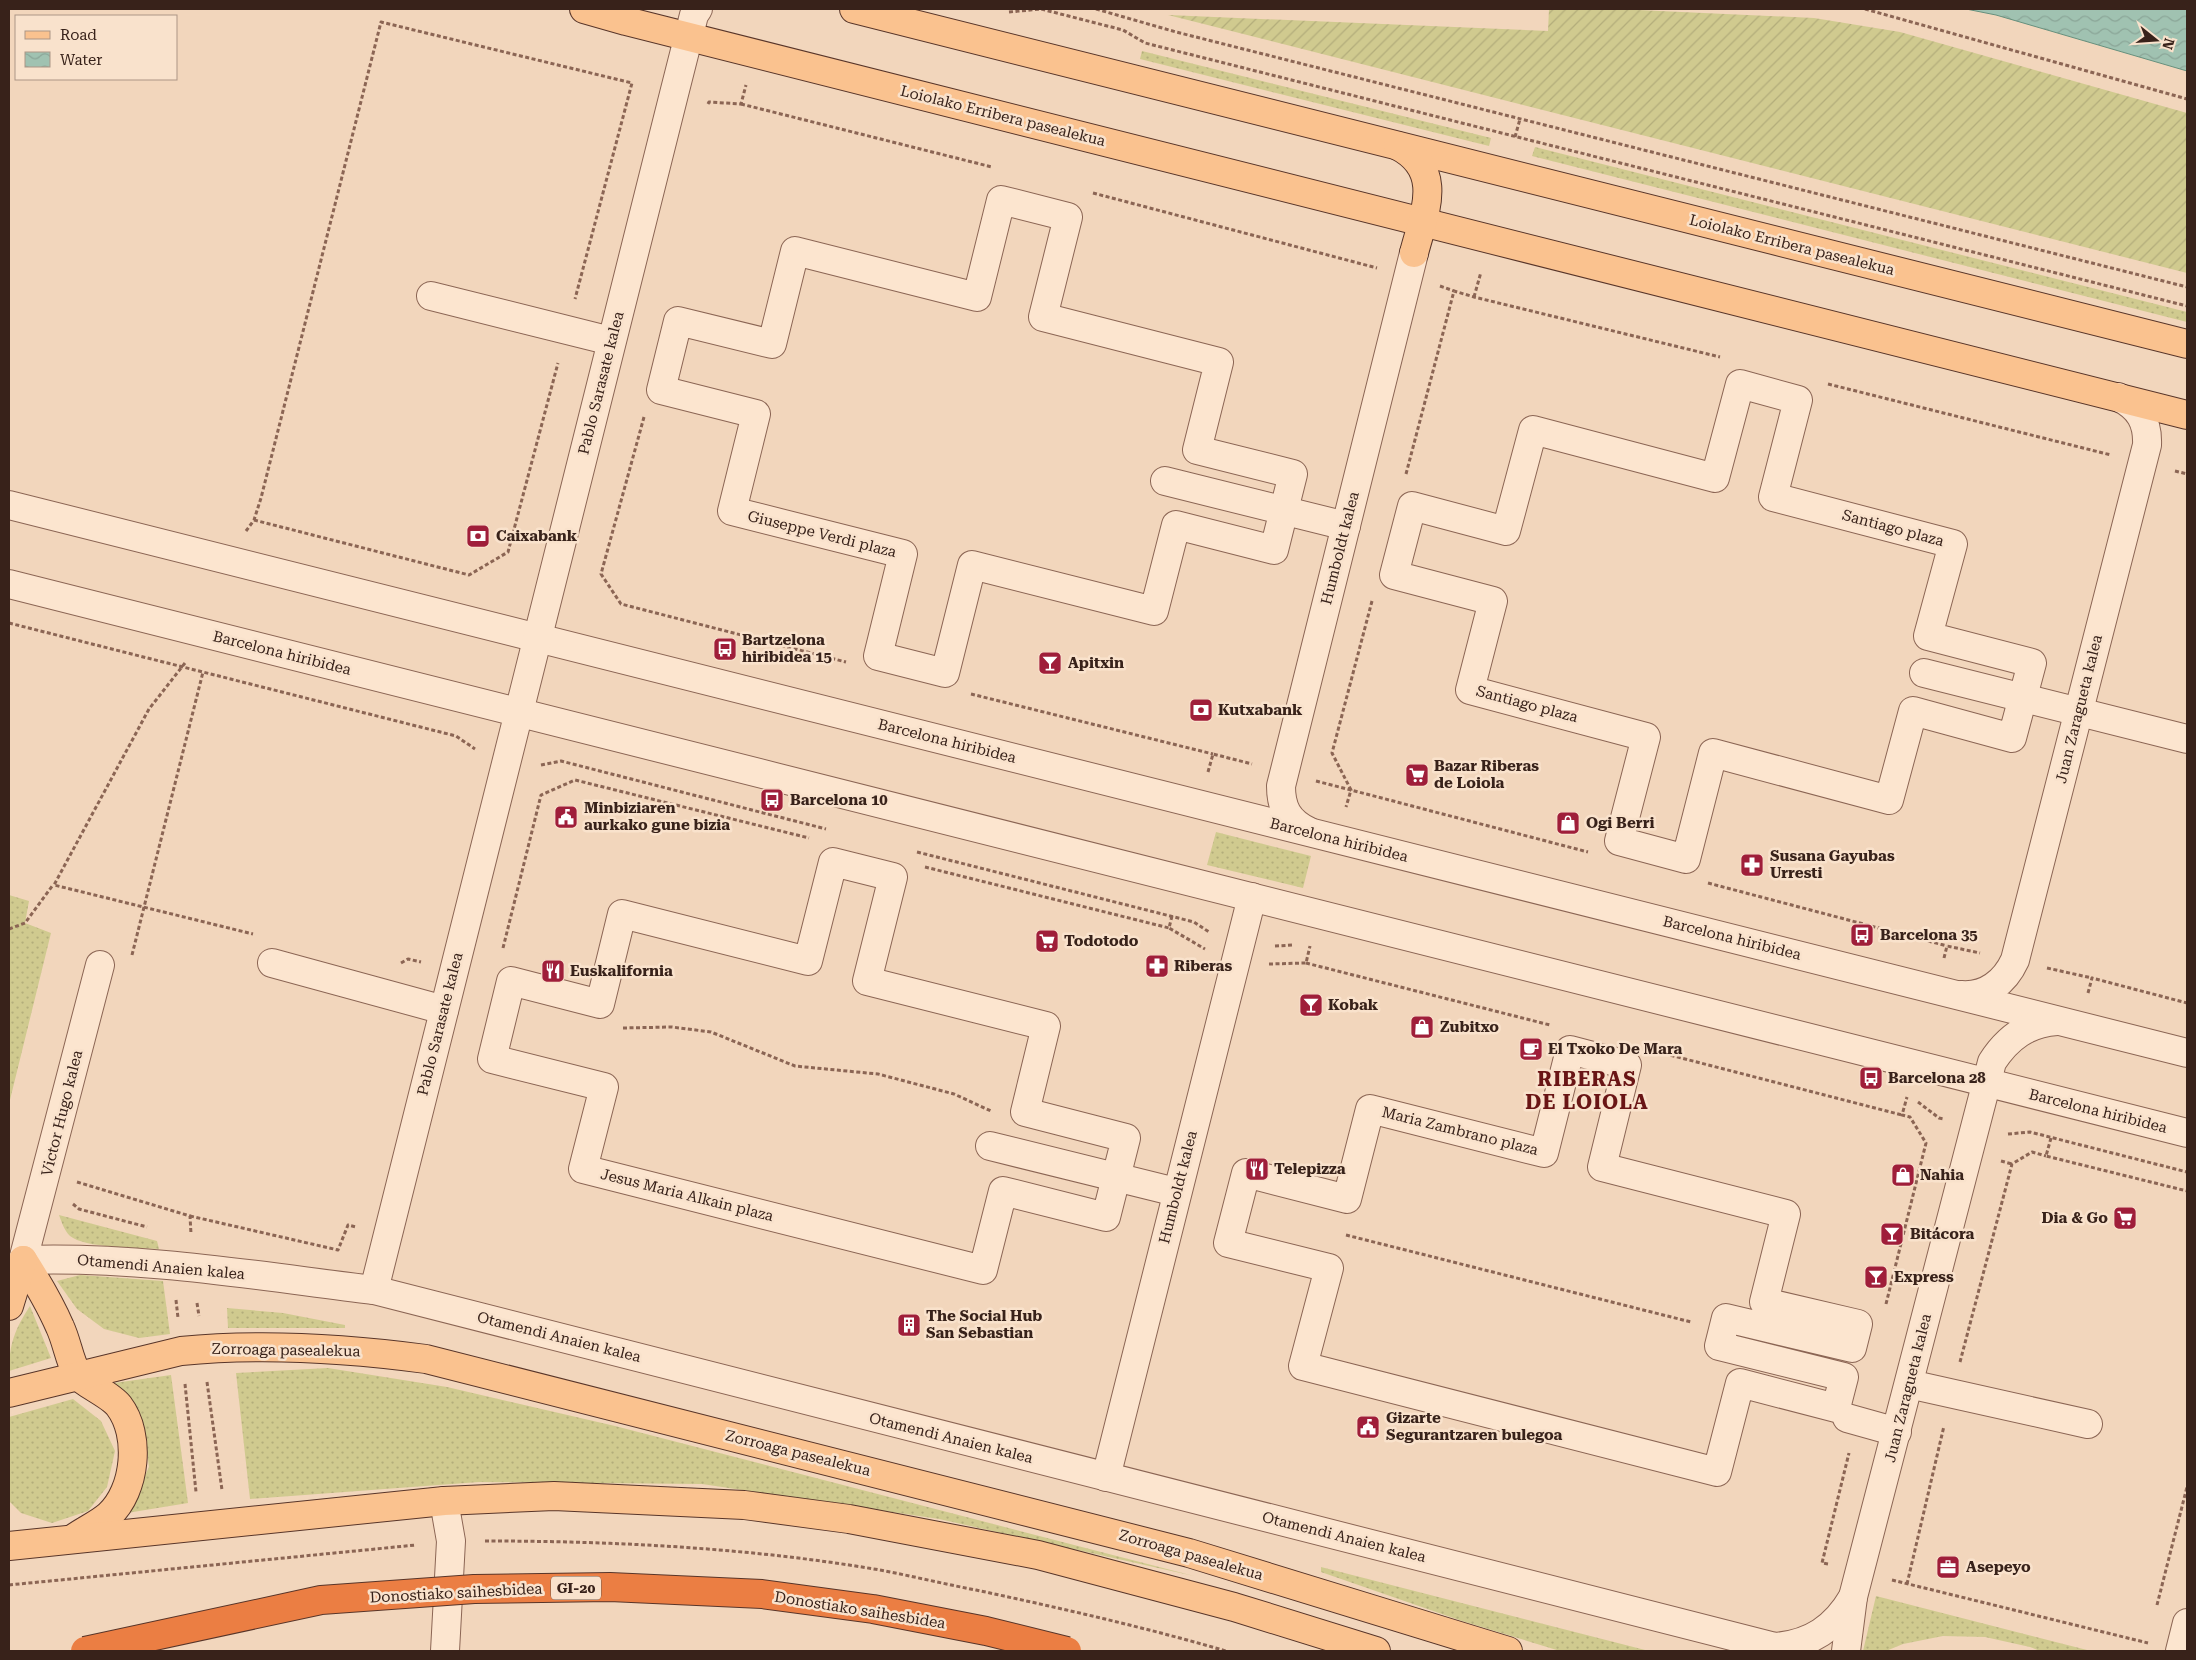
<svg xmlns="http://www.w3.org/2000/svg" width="2196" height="1660" viewBox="0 0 2196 1660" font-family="'Roboto Serif',serif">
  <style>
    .grass { fill: url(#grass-dots) }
    .garden { fill: url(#garden-furrows) }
    .water { fill: url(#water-waves); stroke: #67907d }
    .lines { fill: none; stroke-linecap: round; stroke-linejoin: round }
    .minor-casing { stroke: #8b6554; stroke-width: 30 }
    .major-casing { stroke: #583529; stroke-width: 30 }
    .path { stroke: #8b6554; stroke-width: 3; stroke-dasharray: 4 2.5; stroke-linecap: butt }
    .minor { stroke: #fce5cf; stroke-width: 28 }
    .major { stroke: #fac28f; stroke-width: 28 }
    .highway-bridge-casing { stroke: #583529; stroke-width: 30; stroke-linecap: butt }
    .highway-bridge { stroke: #eb7e43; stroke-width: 28 }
    .labels { text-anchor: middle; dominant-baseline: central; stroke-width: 5; stroke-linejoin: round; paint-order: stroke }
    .shield { fill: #f9e2cc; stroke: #725c4f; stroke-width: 1 }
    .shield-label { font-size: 14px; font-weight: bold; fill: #38221a }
    .street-label { font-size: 15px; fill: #38221a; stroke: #f9e2cc }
    .poi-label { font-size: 15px; font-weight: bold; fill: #38221a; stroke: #f9e2cc; text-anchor: start }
    .district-label { font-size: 20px; font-weight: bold; letter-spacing: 1px; fill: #691515; stroke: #f9e2cc }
  </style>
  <defs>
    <pattern id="grass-dots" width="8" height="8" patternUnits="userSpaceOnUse" patternTransform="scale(1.25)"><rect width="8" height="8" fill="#d0ca8f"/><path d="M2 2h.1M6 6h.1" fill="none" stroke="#b3ad7b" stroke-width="1.8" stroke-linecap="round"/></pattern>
    <pattern id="garden-furrows" width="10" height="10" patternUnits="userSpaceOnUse" patternTransform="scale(1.25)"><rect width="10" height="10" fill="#d0ca8f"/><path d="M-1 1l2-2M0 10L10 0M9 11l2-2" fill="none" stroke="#b3ad7b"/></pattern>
    <pattern id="water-waves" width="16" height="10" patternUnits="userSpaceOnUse" patternTransform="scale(1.25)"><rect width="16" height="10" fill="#a0c2b1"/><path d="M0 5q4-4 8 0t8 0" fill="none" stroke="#8ba698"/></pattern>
  </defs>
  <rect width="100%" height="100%" fill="#f2d6bc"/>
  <g class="grass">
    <polygon points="1142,51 1491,138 1489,146 1140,59"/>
    <polygon points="1535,147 2187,312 2187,322 1532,156"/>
    <polygon points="1216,832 1311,856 1303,888 1207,865"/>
    <polygon points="9,895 29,901 25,923 51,933 9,1104"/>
    <path d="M 59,1215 L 157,1241 L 159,1249 C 139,1248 84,1248 70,1236 C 64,1230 62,1223 59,1215 Z"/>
    <polygon points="80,1275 163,1281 170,1334 139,1338 104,1329 77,1309 57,1281"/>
    <path d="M 30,1306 L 51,1358 L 9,1371 C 9,1344 15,1329 30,1306 Z"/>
    <polygon points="227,1308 283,1313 345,1325 345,1328 228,1328"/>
    <polygon points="328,1368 447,1387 615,1426 1194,1576 939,1519 702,1484 479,1482 250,1499 236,1373"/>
    <polygon points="171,1375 188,1503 127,1513 149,1467 143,1423 114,1383"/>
    <polygon points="73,1399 101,1421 115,1451 107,1487 88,1511 52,1523 21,1513 9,1501 9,1417"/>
    <polygon points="1321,1567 1649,1651 1560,1651 1462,1621 1321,1572"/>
    <polygon points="1876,1596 2091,1651 2040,1651 2030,1647 1985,1637 1943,1636 1903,1644 1886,1651 1863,1651"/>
  </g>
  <polygon class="garden" points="1549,9 1616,9 1814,18 1900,32 2187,113 2187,273 1168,15 1548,31"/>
  <polygon class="water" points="1966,9 2187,9 2187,71 1996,15"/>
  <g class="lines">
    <g class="minor-casing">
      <g id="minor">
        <polygon points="1001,200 1068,217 1043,317 1219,362 1197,450 1293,474 1274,550 1176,525 1154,611 972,565 945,673 878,656 903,554 732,511 756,414 661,390 678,321 772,344 795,251 977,297"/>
        <polyline points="431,296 611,341"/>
        <polygon points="1740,384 1798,400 1773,497 1953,544 1928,636 2032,663 2012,738 1913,711 1889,800 1713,753 1686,859 1619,841 1646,737 1470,690 1493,601 1394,575 1412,506 1506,531 1533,430 1715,478"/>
        <polyline points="1165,481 1346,526"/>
        <polyline points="9,505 2187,1053"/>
        <polyline points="9,584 2187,1133"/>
        <polyline points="1924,673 2187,739"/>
        <path d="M 1308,831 C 1288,821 1281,808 1281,786 L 1414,253"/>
        <polygon points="833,862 893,877 867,981 1046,1026 1025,1112 1126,1138 1106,1217 1003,1191 983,1270 583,1169 604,1087 492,1059 511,981 600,1004 622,914 808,961"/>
        <polyline points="272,963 444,1010"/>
        <path d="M 100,965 L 23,1260 C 141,1256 258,1276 374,1290 L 1775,1647 C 1811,1644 1835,1628 1853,1597"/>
        <path d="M 1961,995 C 1986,997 2005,982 2015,960 L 2147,445 C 2148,423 2140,407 2118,397"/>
        <polygon points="1570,1050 1627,1065 1602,1167 1786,1214 1764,1302 1858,1324 1852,1348 1726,1318 1719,1346 1844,1377 1836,1408 1740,1383 1717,1472 1303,1366 1329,1268 1228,1243 1246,1173 1347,1199 1370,1109 1544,1153"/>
        <polyline points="990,1146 1176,1192"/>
        <polyline points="374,1290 674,94 694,15 698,9"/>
        <polyline points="1909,1384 2088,1424"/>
        <polyline points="1847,1418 1897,1432"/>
        <polyline points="1106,1477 1252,897"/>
        <polyline points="444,1501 451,1541 445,1651"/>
        <path d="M 1846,1651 L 1853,1597 L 1992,1062 C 2008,1037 2028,1023 2057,1021"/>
        <polyline points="2180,1651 2187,1623"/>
      </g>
    </g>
    <g class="major-casing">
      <g id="major">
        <polyline points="584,9 626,21 2187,415"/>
        <polyline points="854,9 2187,344"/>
        <path d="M 1398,146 C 1445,170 1424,214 1414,253"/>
        <path d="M 23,1260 C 37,1282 50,1304 60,1327 C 67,1342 69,1359 77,1374 C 82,1383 110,1394 119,1406 C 141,1435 136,1490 109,1515 C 99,1524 85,1530 74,1538"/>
        <polyline points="9,1306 23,1260"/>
        <path d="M 9,1393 L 181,1351 C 263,1343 344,1348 426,1359 L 1189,1553 L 1508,1651"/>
        <polyline points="9,1546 444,1501 554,1496 744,1505 849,1519 1038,1555 1234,1607 1376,1651"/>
      </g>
    </g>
    <g class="path">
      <polyline points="1096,9 1176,32 2187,287"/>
      <polyline points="1865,9 2187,99"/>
      <polyline points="1009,12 1041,9 1123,30 1145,43 2187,306"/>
      <polyline points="708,104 709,102 741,104 746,85"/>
      <polyline points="741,104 992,167"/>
      <polyline points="1515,137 1520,119"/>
      <polyline points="1093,193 1377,268"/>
      <polyline points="1440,286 1454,291"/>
      <polyline points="1474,297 1481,272"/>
      <polyline points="1828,384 2111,455"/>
      <polyline points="644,417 601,574 621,604 846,662"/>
      <polyline points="2175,471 2187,474"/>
      <polyline points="1406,474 1454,291 1474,297 1720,357"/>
      <polyline points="254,520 469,575 508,552 558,363"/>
      <polyline points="246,531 254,520 261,498 381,22 632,83 575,299"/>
      <polyline points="1372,601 1332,753 1351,790 1588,852"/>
      <polyline points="9,623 456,736 475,749"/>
      <polyline points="185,663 149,709 54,885 253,934"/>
      <polyline points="971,694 1213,754"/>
      <polyline points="541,765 561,761 826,829"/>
      <polyline points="1208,772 1213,754 1252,764"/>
      <polyline points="1316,781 1351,790 1346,807"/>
      <polyline points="917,852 1194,922 1209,932"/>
      <polyline points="925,867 1169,928"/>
      <polyline points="1708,883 1947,946"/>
      <polyline points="1172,916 1169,928 1205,949"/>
      <polyline points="9,929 25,923 53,885"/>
      <polyline points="1275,946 1294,945"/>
      <polyline points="503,948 541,795 575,780 809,838"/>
      <polyline points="132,955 203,672"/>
      <polyline points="1944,958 1947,946 1980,953"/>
      <polyline points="401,963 408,959 421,962"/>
      <polyline points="1306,963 1550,1025"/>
      <polyline points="1269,964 1306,963 1310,946"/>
      <polyline points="2047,968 2092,978"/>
      <polyline points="2088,993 2092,978 2187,1003"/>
      <polyline points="623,1028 672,1027 711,1032 795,1066 878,1074 954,1094 991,1111"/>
      <polyline points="1658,1052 1902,1115"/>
      <polyline points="1918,1102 1939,1118 1944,1119"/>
      <polyline points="2008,1134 2030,1132 2187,1172"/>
      <polyline points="2051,1138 2046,1156 2187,1191"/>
      <polyline points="2001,1161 2012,1164"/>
      <polyline points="77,1182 190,1216 191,1234"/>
      <polyline points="73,1204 79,1209 147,1227"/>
      <polyline points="190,1216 338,1250 348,1225 356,1227"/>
      <polyline points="1346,1235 1691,1322"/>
      <polyline points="176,1300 178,1318"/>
      <polyline points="197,1303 199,1316"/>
      <polyline points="1886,1304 1926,1143 1910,1117 1902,1115 1907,1097"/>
      <polyline points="1960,1362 2012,1164 2032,1152 2046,1156"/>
      <polyline points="207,1382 222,1490"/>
      <polyline points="185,1384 196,1492"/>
      <path d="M 485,1541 C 617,1541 751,1548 880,1570 C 912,1576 944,1584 976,1590 C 1060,1608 1144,1627 1226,1651"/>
      <polyline points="1828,1564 1822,1563 1849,1453"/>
      <polyline points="1892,1580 2148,1643"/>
      <polyline points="1907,1584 1944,1426"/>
      <polyline points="9,1585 416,1545"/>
      <polyline points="2157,1605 2187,1487"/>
    </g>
    <use href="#minor" class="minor"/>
    <use href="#major" class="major"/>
    <g class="highway-bridge-casing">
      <polyline id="highway-bridge" points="85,1651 321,1600 474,1589 610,1587 762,1594 873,1609 986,1631 1067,1651"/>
    </g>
    <use href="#highway-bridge" class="highway-bridge"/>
  </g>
  <defs>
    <g id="bank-square" transform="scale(1.25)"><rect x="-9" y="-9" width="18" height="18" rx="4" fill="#9f1e3a" stroke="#f9e2cc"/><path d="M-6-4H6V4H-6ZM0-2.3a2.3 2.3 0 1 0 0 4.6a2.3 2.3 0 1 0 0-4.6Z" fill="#fff"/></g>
    <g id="bus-square" transform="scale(1.25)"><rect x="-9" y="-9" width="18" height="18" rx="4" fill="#9f1e3a" stroke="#f9e2cc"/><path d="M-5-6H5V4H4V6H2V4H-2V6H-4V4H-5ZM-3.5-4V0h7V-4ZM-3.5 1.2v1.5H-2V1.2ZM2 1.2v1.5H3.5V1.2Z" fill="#fff"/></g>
    <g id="bar-square" transform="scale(1.25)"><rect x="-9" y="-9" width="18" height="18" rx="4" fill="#9f1e3a" stroke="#f9e2cc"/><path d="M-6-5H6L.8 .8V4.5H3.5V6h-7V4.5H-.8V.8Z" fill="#fff"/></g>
    <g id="supermarket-square" transform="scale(1.25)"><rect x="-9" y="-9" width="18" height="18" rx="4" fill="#9f1e3a" stroke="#f9e2cc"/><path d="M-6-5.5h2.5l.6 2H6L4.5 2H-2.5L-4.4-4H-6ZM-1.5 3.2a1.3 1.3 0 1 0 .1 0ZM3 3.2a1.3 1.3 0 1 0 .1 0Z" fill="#fff"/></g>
    <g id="civic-square" transform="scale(1.25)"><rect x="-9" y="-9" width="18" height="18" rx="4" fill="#9f1e3a" stroke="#f9e2cc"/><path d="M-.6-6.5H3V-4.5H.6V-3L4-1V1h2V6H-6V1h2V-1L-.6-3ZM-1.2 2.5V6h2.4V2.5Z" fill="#fff"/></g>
    <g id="shop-square" transform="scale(1.25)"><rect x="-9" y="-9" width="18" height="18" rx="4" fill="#9f1e3a" stroke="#f9e2cc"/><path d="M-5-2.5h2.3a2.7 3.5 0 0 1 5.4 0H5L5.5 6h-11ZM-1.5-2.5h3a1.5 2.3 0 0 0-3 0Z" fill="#fff"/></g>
    <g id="pharmacy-square" transform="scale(1.25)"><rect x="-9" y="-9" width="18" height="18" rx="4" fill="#9f1e3a" stroke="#f9e2cc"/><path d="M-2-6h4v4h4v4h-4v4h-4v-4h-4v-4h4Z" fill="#fff"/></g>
    <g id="restaurant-square" transform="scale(1.25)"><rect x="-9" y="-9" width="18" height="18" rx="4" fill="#9f1e3a" stroke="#f9e2cc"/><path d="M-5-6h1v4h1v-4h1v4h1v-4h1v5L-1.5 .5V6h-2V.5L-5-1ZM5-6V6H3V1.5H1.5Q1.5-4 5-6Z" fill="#fff"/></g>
    <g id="cafe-square" transform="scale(1.25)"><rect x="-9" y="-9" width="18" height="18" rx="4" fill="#9f1e3a" stroke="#f9e2cc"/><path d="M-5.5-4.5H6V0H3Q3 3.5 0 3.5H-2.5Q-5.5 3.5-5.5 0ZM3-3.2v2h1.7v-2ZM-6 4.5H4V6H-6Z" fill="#fff"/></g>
    <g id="building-square" transform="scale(1.25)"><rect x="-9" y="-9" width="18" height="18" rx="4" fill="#9f1e3a" stroke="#f9e2cc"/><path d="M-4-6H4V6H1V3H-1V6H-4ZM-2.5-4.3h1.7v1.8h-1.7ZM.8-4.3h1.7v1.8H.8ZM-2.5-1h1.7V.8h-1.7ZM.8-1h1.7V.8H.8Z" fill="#fff"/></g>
    <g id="office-square" transform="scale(1.25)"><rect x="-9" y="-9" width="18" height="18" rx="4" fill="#9f1e3a" stroke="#f9e2cc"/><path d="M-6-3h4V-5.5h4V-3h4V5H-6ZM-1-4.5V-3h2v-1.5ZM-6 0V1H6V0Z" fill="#fff"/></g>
  </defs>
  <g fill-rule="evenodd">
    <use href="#bank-square" x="478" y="536"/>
    <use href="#bus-square" x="725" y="649"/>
    <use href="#bar-square" x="1050" y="663"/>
    <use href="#bank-square" x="1201" y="710"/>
    <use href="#supermarket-square" x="1417" y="775"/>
    <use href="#bus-square" x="772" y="800"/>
    <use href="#civic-square" x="566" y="817"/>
    <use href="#shop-square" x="1568" y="823"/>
    <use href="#pharmacy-square" x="1752" y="865"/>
    <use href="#bus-square" x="1862" y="935"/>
    <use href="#supermarket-square" x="1047" y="941"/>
    <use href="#pharmacy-square" x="1157" y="966"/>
    <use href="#restaurant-square" x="553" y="971"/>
    <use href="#bar-square" x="1311" y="1005"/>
    <use href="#shop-square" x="1422" y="1027"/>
    <use href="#cafe-square" x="1531" y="1049"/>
    <use href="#bus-square" x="1871" y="1078"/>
    <use href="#restaurant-square" x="1257" y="1169"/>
    <use href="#shop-square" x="1903" y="1175"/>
    <use href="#supermarket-square" x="2125" y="1218"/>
    <use href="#bar-square" x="1892" y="1234"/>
    <use href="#bar-square" x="1876" y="1277"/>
    <use href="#building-square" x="909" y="1325"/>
    <use href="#civic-square" x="1368" y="1427"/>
    <use href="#office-square" x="1948" y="1567"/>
  </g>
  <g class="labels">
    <rect class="shield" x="551" y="1576.5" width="50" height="23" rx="4"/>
    <g class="shield-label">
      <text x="576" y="1588">GI-20</text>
    </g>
    <g class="street-label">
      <text transform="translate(1003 116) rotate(14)">Loiolako Erribera pasealekua</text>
      <text transform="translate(1792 245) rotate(14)">Loiolako Erribera pasealekua</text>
      <text transform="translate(601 383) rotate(-76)">Pablo Sarasate kalea</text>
      <text transform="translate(1893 528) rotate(15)">Santiago plaza</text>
      <text transform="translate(822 534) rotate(14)">Giuseppe Verdi plaza</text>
      <text transform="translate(1340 548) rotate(-76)">Humboldt kalea</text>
      <text transform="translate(282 653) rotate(14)">Barcelona hiribidea</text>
      <text transform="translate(1527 704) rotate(15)">Santiago plaza</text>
      <text transform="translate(2079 709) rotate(-76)">Juan Zaragueta kalea</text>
      <text transform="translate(947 741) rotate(14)">Barcelona hiribidea</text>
      <text transform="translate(1339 840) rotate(14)">Barcelona hiribidea</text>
      <text transform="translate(1732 938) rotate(14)">Barcelona hiribidea</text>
      <text transform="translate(440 1024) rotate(-76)">Pablo Sarasate kalea</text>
      <text transform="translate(2098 1111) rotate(14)">Barcelona hiribidea</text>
      <text transform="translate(62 1113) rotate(-76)">Victor Hugo kalea</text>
      <text transform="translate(1460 1131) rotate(14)">Maria Zambrano plaza</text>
      <text transform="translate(1178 1187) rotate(-76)">Humboldt kalea</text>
      <text transform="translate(687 1195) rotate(14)">Jesus Maria Alkain plaza</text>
      <text transform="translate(161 1267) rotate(5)">Otamendi Anaien kalea</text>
      <text transform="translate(559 1337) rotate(14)">Otamendi Anaien kalea</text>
      <text transform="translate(286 1350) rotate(1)">Zorroaga pasealekua</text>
      <text transform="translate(1908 1388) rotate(-76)">Juan Zaragueta kalea</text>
      <text transform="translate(951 1438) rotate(14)">Otamendi Anaien kalea</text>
      <text transform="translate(798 1453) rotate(14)">Zorroaga pasealekua</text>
      <text transform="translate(1344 1537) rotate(14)">Otamendi Anaien kalea</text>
      <text transform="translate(1191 1555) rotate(16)">Zorroaga pasealekua</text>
      <text transform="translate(456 1593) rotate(-3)">Donostiako saihesbidea</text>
      <text transform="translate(860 1610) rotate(9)">Donostiako saihesbidea</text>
    </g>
    <g class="poi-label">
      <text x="496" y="536">Caixabank</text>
      <text x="742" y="640">Bartzelona<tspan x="742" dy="17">hiribidea 15</tspan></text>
      <text x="1068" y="663">Apitxin</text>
      <text x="1218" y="710">Kutxabank</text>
      <text x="1434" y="766">Bazar Riberas<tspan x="1434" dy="17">de Loiola</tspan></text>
      <text x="790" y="800">Barcelona 10</text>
      <text x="584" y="808">Minbiziaren<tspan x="584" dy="17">aurkako gune bizia</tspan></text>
      <text x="1586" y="823">Ogi Berri</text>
      <text x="1770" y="856">Susana Gayubas<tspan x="1770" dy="17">Urresti</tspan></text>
      <text x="1880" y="935">Barcelona 35</text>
      <text x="1064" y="941">Todotodo</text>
      <text x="1174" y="966">Riberas</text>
      <text x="570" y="971">Euskalifornia</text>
      <text x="1328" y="1005">Kobak</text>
      <text x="1440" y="1027">Zubitxo</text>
      <text x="1548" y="1049">El Txoko De Mara</text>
      <text x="1888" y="1078">Barcelona 28</text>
      <text x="1274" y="1169">Telepizza</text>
      <text x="1920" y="1175">Nahia</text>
      <text x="2108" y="1218" text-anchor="end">Dia &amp; Go</text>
      <text x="1910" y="1234">Bitácora</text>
      <text x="1894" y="1277">Express</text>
      <text x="926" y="1316">The Social Hub<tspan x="926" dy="17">San Sebastian</tspan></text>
      <text x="1386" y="1418">Gizarte<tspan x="1386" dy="17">Segurantzaren bulegoa</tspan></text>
      <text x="1966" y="1567">Asepeyo</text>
    </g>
    <g class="district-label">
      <text x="1587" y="1079">RIBERAS<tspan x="1587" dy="23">DE LOIOLA</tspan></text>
    </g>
  </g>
  <rect width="2196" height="1660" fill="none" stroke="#38221a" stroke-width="20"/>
  <rect x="15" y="15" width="162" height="65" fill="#f9e2cc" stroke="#ac9585"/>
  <rect x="25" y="31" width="25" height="8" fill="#fac28f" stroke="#ac9585"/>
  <text x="60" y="40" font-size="15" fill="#38221a">Road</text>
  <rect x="25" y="52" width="25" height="15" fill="url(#water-waves)" stroke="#ac9585"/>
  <text x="60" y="65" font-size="15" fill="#38221a">Water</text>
  <g transform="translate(2156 40) rotate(107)" stroke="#f9e2cc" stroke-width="4" paint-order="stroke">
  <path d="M0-4L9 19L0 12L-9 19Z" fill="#38221a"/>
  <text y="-8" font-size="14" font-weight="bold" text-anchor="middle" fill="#38221a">N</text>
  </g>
</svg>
